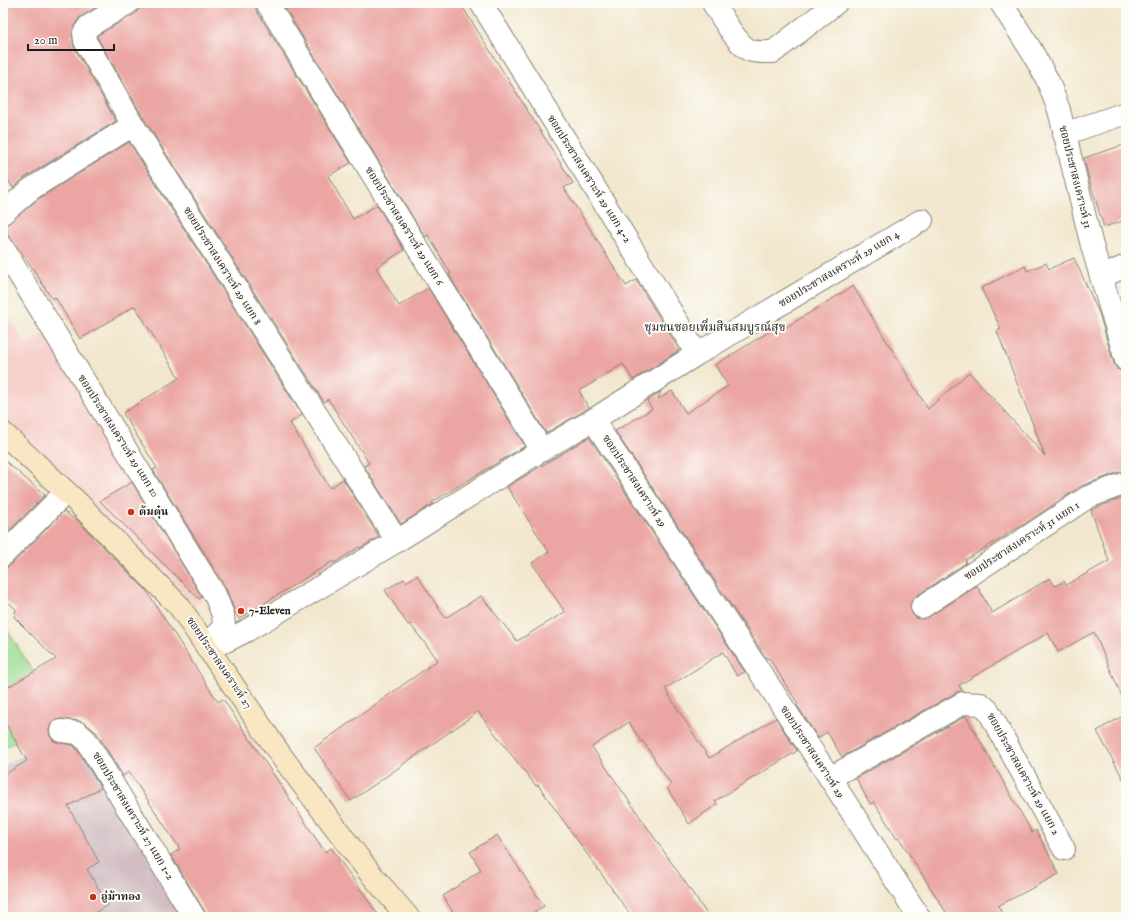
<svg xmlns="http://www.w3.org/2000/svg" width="1129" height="920" viewBox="0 0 1129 920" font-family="'IM FELL English','Noto Serif Thai',serif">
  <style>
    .built { fill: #f7d0cb }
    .industrial { fill: #d2bec2 }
    .green { fill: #9edd92; stroke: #5d7c57 }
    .building { fill: #eba5a2 }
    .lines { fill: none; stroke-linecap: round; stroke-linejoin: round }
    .street-casing { stroke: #878275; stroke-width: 24 }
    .secondary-casing { stroke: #878275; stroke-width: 24 }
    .street { stroke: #fff; stroke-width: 22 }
    .secondary { stroke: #f9e7c3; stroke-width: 22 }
    .poi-dot { fill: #c8321e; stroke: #fdfcf7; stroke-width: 1.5 }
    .labels { text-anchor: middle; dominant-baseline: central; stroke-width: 4; stroke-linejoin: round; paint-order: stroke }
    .street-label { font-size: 11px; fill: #1c1c1c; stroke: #fdfcf7 }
    .poi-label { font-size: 11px; font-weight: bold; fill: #1c1c1c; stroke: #fdfcf7; text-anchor: start }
    .neighbourhood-label { font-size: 12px; fill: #1c1c1c; stroke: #fdfcf7 }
  </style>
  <rect width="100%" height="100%" fill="#fdfcf7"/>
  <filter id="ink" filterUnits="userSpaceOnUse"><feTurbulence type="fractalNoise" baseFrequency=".025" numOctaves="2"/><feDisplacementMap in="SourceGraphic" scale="8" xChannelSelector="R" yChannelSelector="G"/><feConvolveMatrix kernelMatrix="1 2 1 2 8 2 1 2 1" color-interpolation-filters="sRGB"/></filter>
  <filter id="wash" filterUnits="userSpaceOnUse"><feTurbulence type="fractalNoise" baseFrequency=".012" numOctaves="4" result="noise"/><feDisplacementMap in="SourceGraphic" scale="16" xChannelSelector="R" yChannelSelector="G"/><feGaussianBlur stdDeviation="0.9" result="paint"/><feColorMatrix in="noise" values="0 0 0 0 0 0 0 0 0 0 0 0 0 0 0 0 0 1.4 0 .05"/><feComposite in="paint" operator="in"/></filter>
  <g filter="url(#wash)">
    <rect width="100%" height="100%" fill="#f2e7ce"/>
    <polygon class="built" points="3,310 27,344 46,332 209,594 195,606 3,417"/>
    <polygon class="industrial" points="64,734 77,740 187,917 3,917 3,766"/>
    <polygon class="green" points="3,623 62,718 3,748"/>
    <g id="blocks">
      <g class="building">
        <polygon points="3,3 103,3 79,18 74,26 72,35 74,47 116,121 24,178 13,188 3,172"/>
        <polygon points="140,3 255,3 256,10 351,163 328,176 353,219 377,205 404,250 376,268 399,306 428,288 525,446 432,502 433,504 401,524 364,466 369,463 328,399 324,402 144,119 97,37 98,35 135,14 139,9"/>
        <polygon points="282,3 460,3 573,183 564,188 626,286 636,280 679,349 678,351 633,380 623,364 579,391 589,408 546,433 449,275 451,274 428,235 425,237"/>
        <polygon points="129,142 302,415 290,423 330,488 343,479 379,537 360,548 359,547 334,563 333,561 239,619 235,612 226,588 153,470 157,468 123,413 179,378 135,306 80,339 55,297 52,299 28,261 8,235 7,224 38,199"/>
        <polygon points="1126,144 1126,220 1104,227 1088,176 1084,158"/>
        <polygon points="1074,258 1099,313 1114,364 1117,369 1122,371 1126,384 1126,471 1122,471 1081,486 1020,527 1006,534 1007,535 965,560 966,563 915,597 911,602 910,608 912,614 916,618 923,619 929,617 977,586 992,613 1050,578 1055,586 1064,581 1066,585 1109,561 1091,510 1126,496 1126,706 1094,632 1058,652 1048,633 959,685 962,691 957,692 842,757 827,732 818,738 797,705 798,704 769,658 767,659 615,431 652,409 647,401 661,391 658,399 672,391 686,413 728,386 715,365 775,328 777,333 853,286 928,409 969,372 1045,456 997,331 1001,329 981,288 1025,266 1027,271 1046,263 1049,269"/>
        <polygon points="589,437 745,672 737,676 723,652 665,689 709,758 776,718 797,751 715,801 717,804 689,824 667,788 671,785 643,741 641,742 629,722 592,747 709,917 632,917 538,785 536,786 478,712 351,801 314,748 438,660 410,624 408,625 385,590 404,579 406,582 417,575 445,618 481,596 517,641 565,612 532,563 549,552 507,487"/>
        <polygon points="3,459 45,495 3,537"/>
        <polygon points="132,482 202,597 199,599 100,501"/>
        <polygon points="64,511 72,518 74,517 146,590 218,702 223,699 325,852 331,848 380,917 208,917 171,855 180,849 129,772 123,776 97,733 86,724 79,721 62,719 56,720 51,724 49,730 50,736 54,741 60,743 73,745 76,748 101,788 68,806 99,862 87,869 108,905 87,917 3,917 3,775 27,761 3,719 3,690 56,659 14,617 16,609 3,598 3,567 7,567 12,564"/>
        <polygon points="1126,714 1126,784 1097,731"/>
        <polygon points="966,716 1029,827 1032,833 1036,830 1059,874 998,906 1005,917 949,917 899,838 897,839 874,802 870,804 856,778"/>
        <polygon points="497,835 544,906 526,917 456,917 443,896 481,870 470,852"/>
      </g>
    </g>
  </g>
  <g filter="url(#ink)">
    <use href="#blocks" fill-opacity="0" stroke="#878275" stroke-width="1"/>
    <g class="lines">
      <g class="street-casing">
        <g id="street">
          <polyline points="128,3 89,26 84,33 85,41 133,125 397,541"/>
          <polyline points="267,3 542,450"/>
          <polyline points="481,3 697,354"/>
          <path d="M 713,3 C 720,14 737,44 749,50 C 756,53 766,52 773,52 L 836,3"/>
          <polyline points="1001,3 1031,50 1048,81 1059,110 1092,246 1126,360"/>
          <polyline points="1064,134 1126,113"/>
          <polyline points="3,213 31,189 133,125"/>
          <polyline points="3,248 215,595 223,615 224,626 207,646"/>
          <polyline points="1101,277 1126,266"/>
          <polyline points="593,420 697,354 922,220"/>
          <polyline points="3,555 66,492"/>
          <polyline points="922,607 1088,497 1126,483"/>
          <polyline points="207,646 226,641 246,631 397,541 542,450 593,420 830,778 919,917"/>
          <polyline points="61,731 78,733 86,740 194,917"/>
          <polyline points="830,778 963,703 981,704 988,710 1064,849"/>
        </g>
      </g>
      <g class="secondary-casing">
        <polyline id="secondary" points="3,433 77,502 179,606 282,757 370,873 408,917"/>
      </g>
      <use href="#street" class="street"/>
      <use href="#secondary" class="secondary"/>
    </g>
  </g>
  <g class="poi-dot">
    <circle cx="131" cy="512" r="4"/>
    <circle cx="241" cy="611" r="4"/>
    <circle cx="93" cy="897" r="4"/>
  </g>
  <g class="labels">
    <g class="street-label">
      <text transform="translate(1075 177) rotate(76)">ซอยประชาสงเคราะห์ 31</text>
      <text transform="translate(589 179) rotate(58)">ซอยประชาสงเคราะห์ 29 แยก 4-2</text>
      <text transform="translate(404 226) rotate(58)">ซอยประชาสงเคราะห์ 29 แยก 6</text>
      <text transform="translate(222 266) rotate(58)">ซอยประชาสงเคราะห์ 29 แยก 8</text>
      <text transform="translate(839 269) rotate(-31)">ซอยประชาสงเคราะห์ 29 แยก 4</text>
      <text transform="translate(118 436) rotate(58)">ซอยประชาสงเคราะห์ 29 แยก 10</text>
      <text transform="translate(634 481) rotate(57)">ซอยประชาสงเคราะห์ 29</text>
      <text transform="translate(1022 541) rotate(-33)">ซอยประชาสงเคราะห์ 31 แยก 1</text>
      <text transform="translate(219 663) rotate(56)">ซอยประชาสงเคราะห์ 27</text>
      <text transform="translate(812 752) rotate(57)">ซอยประชาสงเคราะห์ 29</text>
      <text transform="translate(1023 774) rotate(61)">ซอยประชาสงเคราะห์ 29 แยก 2</text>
      <text transform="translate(133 816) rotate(59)">ซอยประชาสงเคราะห์ 27 แยก 1-2</text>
    </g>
    <g class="poi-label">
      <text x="139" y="512">ต้มตุ๋น</text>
      <text x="249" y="611">7-Eleven</text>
      <text x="101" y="897">อู่ม้าทอง</text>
    </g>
    <g class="neighbourhood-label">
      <text x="715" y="327">ชุมชนซอยเพิ่มสินสมบูรณ์สุข</text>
    </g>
  </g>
  <rect width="1129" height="920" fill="none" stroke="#fdfcf7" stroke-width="16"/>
  <path d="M28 44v6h86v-6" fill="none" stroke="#1c1c1c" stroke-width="2"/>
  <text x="34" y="44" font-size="12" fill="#1c1c1c" stroke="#fdfcf7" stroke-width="3" paint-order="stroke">20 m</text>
</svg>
